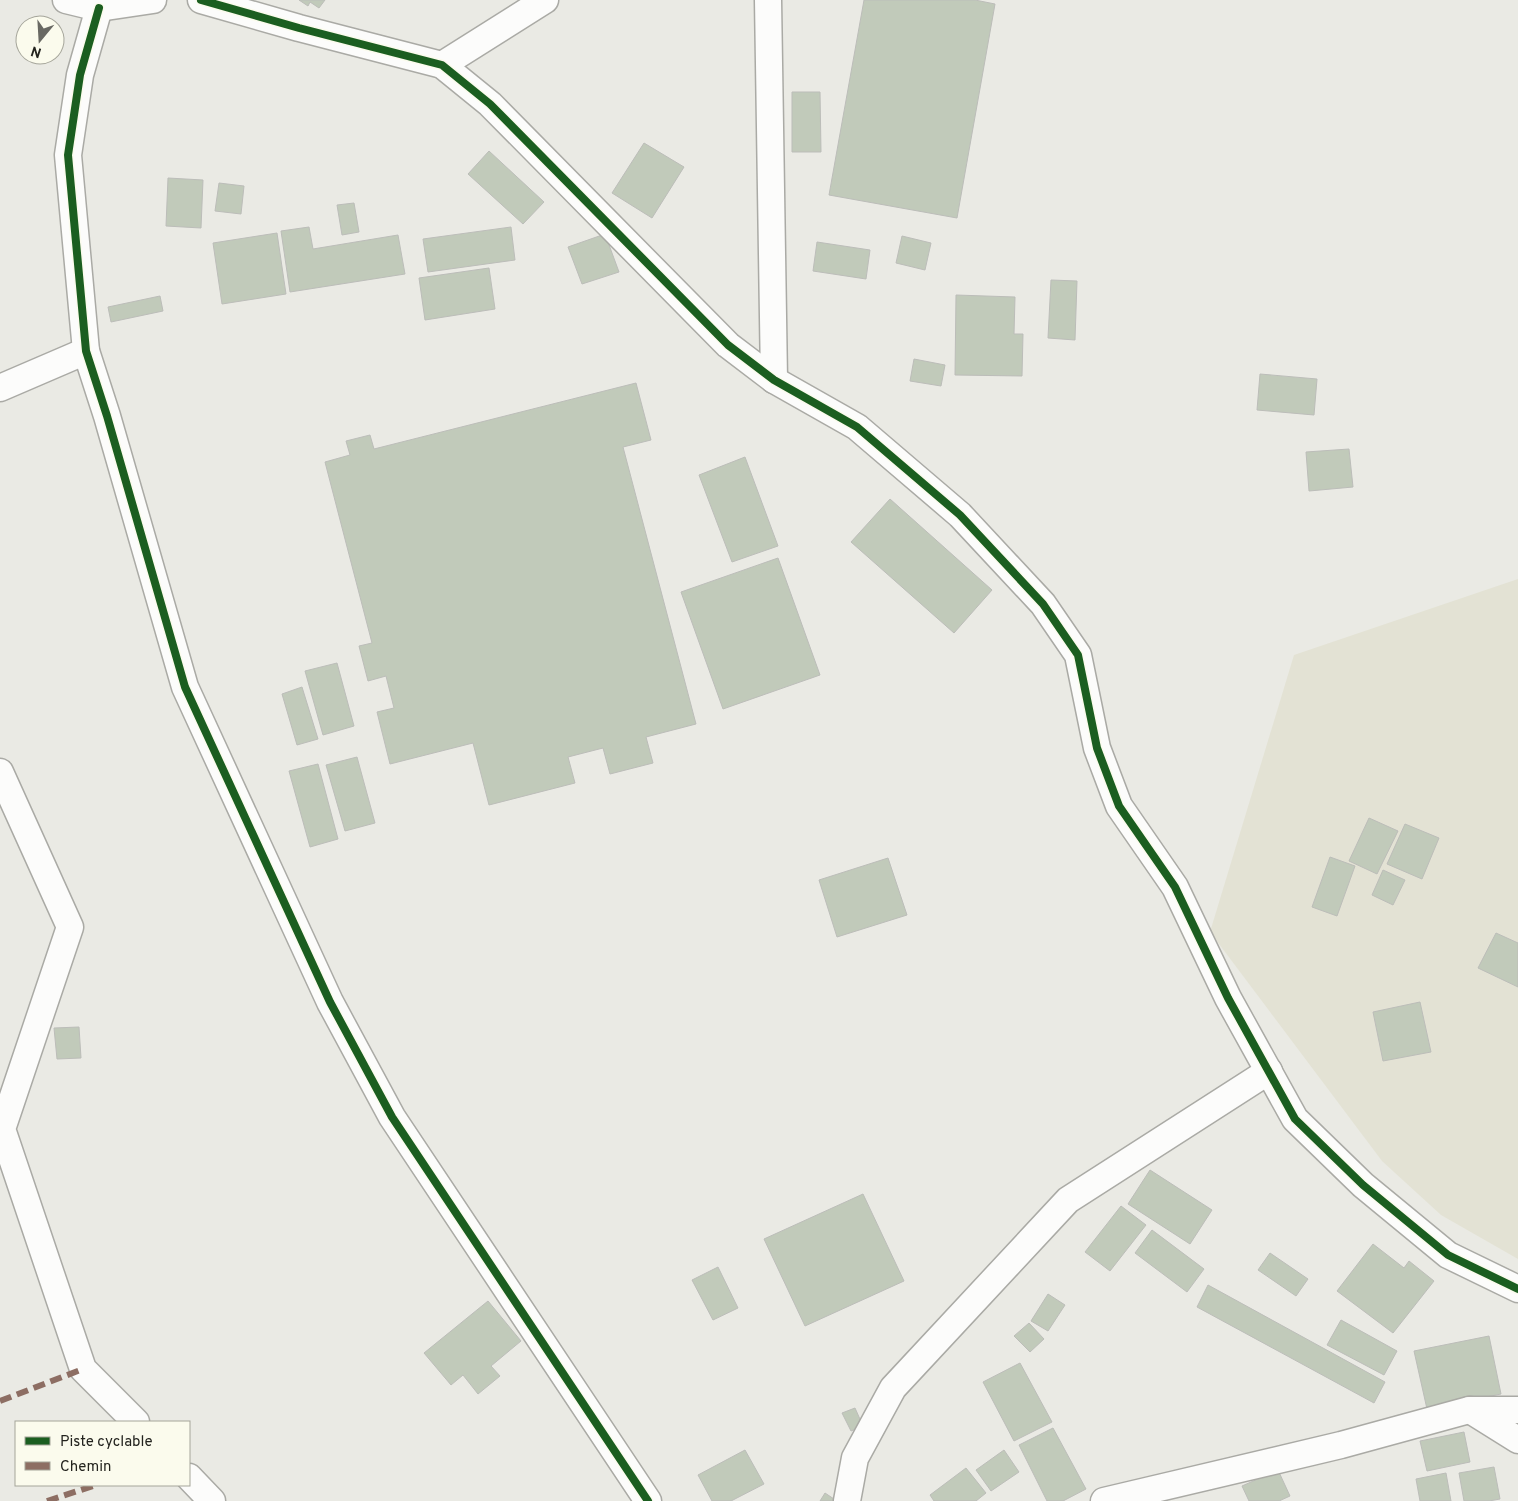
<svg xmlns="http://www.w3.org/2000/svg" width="1518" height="1501" viewBox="0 0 1518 1501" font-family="Overpass,sans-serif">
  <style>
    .built { fill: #e3e2d4 }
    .building { fill: #c1caba; stroke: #bcbdb9 }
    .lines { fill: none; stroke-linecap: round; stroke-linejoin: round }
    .minor-casing { stroke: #aaaaa5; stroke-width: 29 }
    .minor { stroke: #fcfcfb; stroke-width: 26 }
    .quiet { stroke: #8d6e63; stroke-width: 6; stroke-dasharray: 12 6; stroke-linecap: butt }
    .cycleway-casing { stroke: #fbfbed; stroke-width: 11 }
    .cycleway { stroke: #1b5e20; stroke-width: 8 }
  </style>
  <rect width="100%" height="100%" fill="#eaeae4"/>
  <polygon class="built" points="1518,579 1518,1259 1441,1215 1382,1161 1210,932 1294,655"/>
  <g class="building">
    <polygon points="299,0 325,0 319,8 310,2 308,6"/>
    <polygon points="864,0 975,0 995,4 957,218 829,195"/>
    <polygon points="792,92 820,92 821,152 792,152"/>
    <polygon points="644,143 684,167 652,218 612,193"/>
    <polygon points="489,151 544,202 523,224 468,174"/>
    <polygon points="168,178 203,180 201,228 166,226"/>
    <polygon points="219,183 244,186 241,214 215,211"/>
    <polygon points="354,203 359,232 342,235 337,205"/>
    <polygon points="309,227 313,249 398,235 405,274 290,292 281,231"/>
    <polygon points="511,227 515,260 428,272 423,239"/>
    <polygon points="277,233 286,294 222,304 213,243"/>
    <polygon points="605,234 619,272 582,284 568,247"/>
    <polygon points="902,236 931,243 925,270 896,263"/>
    <polygon points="817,242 870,250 866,279 813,271"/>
    <polygon points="489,268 495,309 425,320 419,278"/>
    <polygon points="1051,280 1077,281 1075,340 1048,338"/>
    <polygon points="956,295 1015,297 1014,334 1023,334 1022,376 955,375"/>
    <polygon points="160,296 163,311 111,322 108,307"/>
    <polygon points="914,359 945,365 941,386 910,381"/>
    <polygon points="1260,374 1317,379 1314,415 1257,410"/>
    <polygon points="636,383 651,440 623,447 696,724 646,737 653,763 610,774 603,748 568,757 575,783 489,805 473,743 390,764 377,712 394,708 386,676 368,681 359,646 372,643 325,462 350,455 346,441 370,435 374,449"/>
    <polygon points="1349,449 1353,487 1309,491 1306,452"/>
    <polygon points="745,457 778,546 732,562 699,475"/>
    <polygon points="890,499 992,590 954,633 851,542"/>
    <polygon points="778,558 820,675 723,709 681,592"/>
    <polygon points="337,663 354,726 323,735 305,671"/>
    <polygon points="302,687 318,739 297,745 282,694"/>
    <polygon points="357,757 375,823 345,831 326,765"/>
    <polygon points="318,764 338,839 310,847 289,771"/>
    <polygon points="1369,818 1398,831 1377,874 1349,861"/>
    <polygon points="1405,824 1439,838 1422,879 1387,864"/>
    <polygon points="1330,857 1355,866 1337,916 1312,907"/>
    <polygon points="888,858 907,915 837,937 819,880"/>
    <polygon points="1383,870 1405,880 1393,905 1372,895"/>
    <polygon points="1496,933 1518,943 1518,987 1478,968"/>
    <polygon points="1420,1002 1431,1052 1383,1061 1373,1012"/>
    <polygon points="79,1027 81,1058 57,1059 54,1028"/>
    <polygon points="1150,1170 1212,1210 1190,1244 1128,1204"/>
    <polygon points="863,1194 904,1281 805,1326 764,1239"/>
    <polygon points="1121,1206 1146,1225 1110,1271 1085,1252"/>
    <polygon points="1152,1230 1204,1269 1187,1292 1135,1253"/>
    <polygon points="1373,1244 1404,1268 1409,1261 1434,1281 1393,1333 1337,1291"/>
    <polygon points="1270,1253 1308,1279 1296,1296 1258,1270"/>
    <polygon points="718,1267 738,1308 713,1320 692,1280"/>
    <polygon points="1208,1285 1385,1382 1374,1403 1197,1307"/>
    <polygon points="1048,1294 1065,1305 1048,1331 1031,1321"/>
    <polygon points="488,1301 521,1341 491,1366 500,1376 478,1394 463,1375 451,1385 424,1353"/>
    <polygon points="1341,1320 1397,1351 1384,1375 1327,1345"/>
    <polygon points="1029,1323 1044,1339 1030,1352 1014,1336"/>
    <polygon points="1489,1336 1501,1394 1427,1409 1414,1351"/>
    <polygon points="1020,1363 1052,1422 1014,1441 983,1382"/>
    <polygon points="855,1408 863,1426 851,1431 842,1413"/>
    <polygon points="1053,1428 1086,1489 1063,1501 1047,1501 1019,1445"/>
    <polygon points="1464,1432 1470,1462 1427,1471 1420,1441"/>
    <polygon points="745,1450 764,1484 731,1501 712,1501 698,1475"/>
    <polygon points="1004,1450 1019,1472 991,1491 976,1470"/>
    <polygon points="1494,1467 1500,1499 1489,1501 1464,1501 1459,1473"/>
    <polygon points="966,1468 986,1493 976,1501 934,1501 930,1495"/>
    <polygon points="1278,1470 1290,1496 1279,1501 1249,1501 1242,1486"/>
    <polygon points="1446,1473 1451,1501 1420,1501 1416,1479"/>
    <polygon points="825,1493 837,1501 820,1501"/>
  </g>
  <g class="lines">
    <g class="minor-casing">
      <g id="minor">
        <polyline points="66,0 99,8 153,0"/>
        <polyline points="201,0 299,28 442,65 490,104 728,345 774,380 857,427 960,515 1043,604 1078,655 1097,748 1119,806 1175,887 1228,998 1295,1119 1363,1185 1448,1255 1518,1289"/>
        <polyline points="768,0 774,380"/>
        <polyline points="99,8 80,75 68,155 86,351 107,416 185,687 330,1002 392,1117 648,1501"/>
        <polyline points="442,65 545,0"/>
        <polyline points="0,388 86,351"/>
        <polyline points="0,772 70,927 2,1129 83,1369 136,1422"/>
        <polyline points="1470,1410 1518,1440"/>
        <polyline points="189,1477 212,1501"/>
        <polyline points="847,1501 855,1458 893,1388 1068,1200 1269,1071"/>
        <polyline points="1104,1501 1341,1445 1469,1410 1518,1410"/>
      </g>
    </g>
    <use href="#minor" class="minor"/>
    <g class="quiet">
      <polyline points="0,1401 83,1369"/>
      <polyline points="47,1501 96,1485"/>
    </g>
    <g class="cycleway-casing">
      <g id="cycleway">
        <polyline points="201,0 299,28 442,65 490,104 728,345 774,380 857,427 960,515 1043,604 1078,655 1097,748 1119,806 1175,887 1228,998 1295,1119 1363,1185 1448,1255 1518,1289"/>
        <polyline points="99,8 80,75 68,155 86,351 107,416 185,687 330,1002 392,1117 648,1501"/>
      </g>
    </g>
    <use href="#cycleway" class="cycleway"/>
  </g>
  <rect x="15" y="1421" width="175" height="65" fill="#fbfbed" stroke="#a5a59a"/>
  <rect x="25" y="1437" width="25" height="8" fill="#1b5e20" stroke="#a5a59a"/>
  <text x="60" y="1446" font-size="15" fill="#23231e">Piste cyclable</text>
  <rect x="25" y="1462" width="25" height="8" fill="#8d6e63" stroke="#a5a59a"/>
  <text x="60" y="1471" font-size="15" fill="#23231e">Chemin</text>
  <g transform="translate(40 40) rotate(198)"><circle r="24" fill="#fbfbed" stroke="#a5a59a"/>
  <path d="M0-4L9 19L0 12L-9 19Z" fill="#696963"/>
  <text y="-8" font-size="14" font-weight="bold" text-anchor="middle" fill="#23231e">N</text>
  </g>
</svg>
